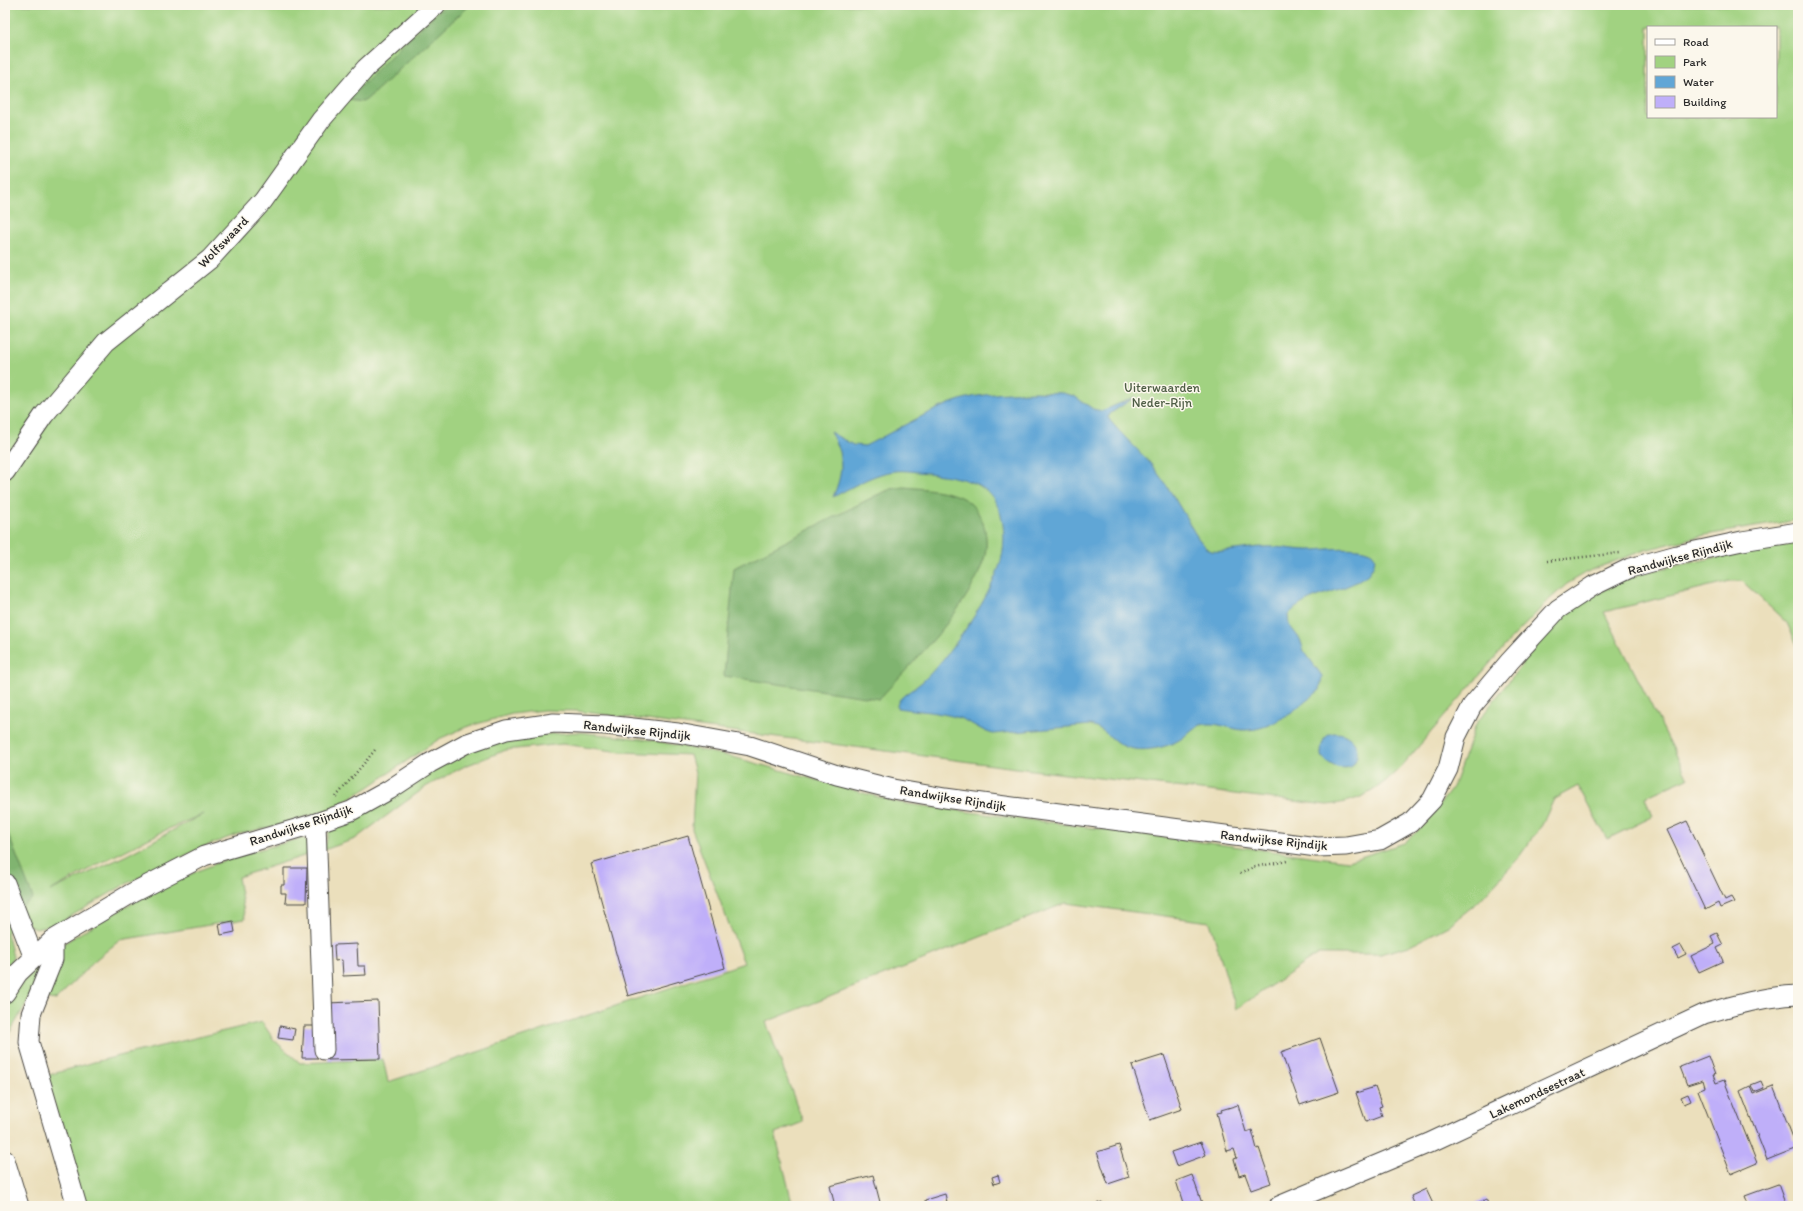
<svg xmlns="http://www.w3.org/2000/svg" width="1803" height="1211" viewBox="0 0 1803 1211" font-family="Itim,sans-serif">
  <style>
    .green { fill: #a1d281; stroke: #667e56; fill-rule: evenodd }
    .forest { fill: #80b46f; stroke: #56704d }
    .water { fill: #61a6d6; stroke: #466880 }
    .building { fill: #bfaff9 }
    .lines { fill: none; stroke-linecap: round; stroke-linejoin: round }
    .minor-casing { stroke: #484641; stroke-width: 21 }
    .path { stroke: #484641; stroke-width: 2.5; stroke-dasharray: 1 3; stroke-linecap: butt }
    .minor { stroke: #fff; stroke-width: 19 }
    .labels { text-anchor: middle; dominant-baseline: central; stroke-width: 3; stroke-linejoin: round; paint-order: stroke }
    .street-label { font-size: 13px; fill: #2b2b2b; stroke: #fbf7ec }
    .park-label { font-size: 13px; fill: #4e5d45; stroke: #fbf7ec }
  </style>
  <rect width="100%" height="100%" fill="#fbf7ec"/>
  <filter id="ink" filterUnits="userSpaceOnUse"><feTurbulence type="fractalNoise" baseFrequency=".025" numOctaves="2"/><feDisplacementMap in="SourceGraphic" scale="8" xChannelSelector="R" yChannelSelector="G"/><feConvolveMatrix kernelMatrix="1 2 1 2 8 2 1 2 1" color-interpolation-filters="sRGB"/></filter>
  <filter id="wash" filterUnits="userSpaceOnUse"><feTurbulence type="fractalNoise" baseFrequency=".012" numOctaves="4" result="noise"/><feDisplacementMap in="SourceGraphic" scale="16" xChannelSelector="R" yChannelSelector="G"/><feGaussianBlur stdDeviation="0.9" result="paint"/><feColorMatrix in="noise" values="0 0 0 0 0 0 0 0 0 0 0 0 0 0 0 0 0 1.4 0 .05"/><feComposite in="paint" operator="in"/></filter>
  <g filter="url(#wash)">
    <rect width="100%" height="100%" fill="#ebdfbc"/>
    <g class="green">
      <path d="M 5,5 L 1798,5 L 1798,520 L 1705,535 L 1645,550 L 1591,570 L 1567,584 L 1551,598 L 1510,640 L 1401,767 C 1376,791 1362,801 1327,805 L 1032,770 L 577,711 L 544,710 L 512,714 L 466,727 L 439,739 L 367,788 L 331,809 L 275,826 L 238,834 L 203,847 L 124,885 L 61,922 L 49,926 L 36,929 L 30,926 L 22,916 L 7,932 L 13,957 L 5,970 ZM 1648,27 L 1776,27 L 1776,117 L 1648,117 ZM 203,814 L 125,856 L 50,891 L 98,864 L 166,830 Z"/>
      <polygon points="1798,543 1798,647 1787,623 1742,581 1730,581 1604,612 1688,778 1645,797 1652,817 1607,839 1578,786 1554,799 1542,825 1516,861 1478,902 1448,926 1409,946 1381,954 1318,954 1236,1009 1210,922 1066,903 766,1022 803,1122 775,1133 793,1206 77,1206 42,1077 94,1062 262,1022 274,1040 300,1063 383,1059 388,1082 744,963 692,829 695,772 690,755 621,752 563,744 506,750 465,766 427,786 355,839 324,850 330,828 442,765 486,743 536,735 578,732 651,740 733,757 900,803 1348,861 1404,843 1425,824 1453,787 1476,724 1545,634 1569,610 1618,582 1645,572 1748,551"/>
      <path d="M 302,838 L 308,841 L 313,853 L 238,877 L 245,919 L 120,940 L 94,961 L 56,1000 L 44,998 L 61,945 C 112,914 164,883 220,862 C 246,852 275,846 302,838 Z"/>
      <polygon points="46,956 31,995 9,1034 5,1039 5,1002"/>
    </g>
    <g class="forest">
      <path d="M 446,5 L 470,5 L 366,100 L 362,102 L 349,100 C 379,66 412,35 446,5 Z"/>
      <path d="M 904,487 C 923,489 948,489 966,500 C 975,506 981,516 984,526 C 987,538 987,548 984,559 C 970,607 913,662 879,699 L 724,676 L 734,568 L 877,495 L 891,489 Z"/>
      <polygon points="5,826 33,898 20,908 5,870"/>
    </g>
    <g class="water">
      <path d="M 1034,392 L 1062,393 L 1074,396 L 1093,409 L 1102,411 L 1135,397 L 1111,413 L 1108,417 C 1109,422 1143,455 1150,463 C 1161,477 1172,493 1181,509 C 1190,523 1197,542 1211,551 C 1225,553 1248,547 1263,547 C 1278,546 1294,550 1309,550 C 1325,550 1355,545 1370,552 C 1380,557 1372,569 1367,575 C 1363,578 1358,580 1354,583 C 1332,594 1305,596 1288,615 L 1289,625 L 1300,639 L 1304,651 L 1322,676 L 1320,690 C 1298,707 1273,731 1243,730 C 1229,729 1215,721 1201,725 C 1193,727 1188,734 1181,739 C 1167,748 1142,753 1126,747 C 1112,742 1105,728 1090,725 L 993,734 C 981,731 971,722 959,718 C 940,712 917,711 897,708 C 897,704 898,702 900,699 C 906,693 915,688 922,682 C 930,675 937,666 944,658 C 965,632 986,601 998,570 C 1007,547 1007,511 988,492 C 972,478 948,476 928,473 C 915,472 901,469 889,472 C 869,476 851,488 833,497 C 844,471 844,456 830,432 L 853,445 L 865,446 C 895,431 936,406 967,398 C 990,393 1011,393 1034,392 Z"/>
      <path d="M 1333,733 C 1337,733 1342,733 1345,735 C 1359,742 1361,757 1351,767 C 1337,770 1330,765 1321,756 C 1321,746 1322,736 1333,733 Z"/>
    </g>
    <g id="blocks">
      <g class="building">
        <polygon points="1687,821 1725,900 1731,897 1734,902 1720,908 1718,903 1705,910 1667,830"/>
        <polygon points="688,836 725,968 628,996 591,864"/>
        <polygon points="284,868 307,868 306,903 285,903 286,893 281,893 281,885 284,885"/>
        <polygon points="233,921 235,932 221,935 219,924"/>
        <polygon points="1717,933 1723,945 1717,948 1723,961 1699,972 1691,956 1715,944 1711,936"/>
        <polygon points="357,944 358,966 365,966 366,975 343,976 342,960 335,961 334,945"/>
        <polygon points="1681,945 1686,954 1678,958 1673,949"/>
        <polygon points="378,1001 380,1059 328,1060 327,1003"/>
        <polygon points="280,1026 295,1029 293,1040 278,1038"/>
        <polygon points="304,1026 319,1026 318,1058 302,1058"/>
        <polygon points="1320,1038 1339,1092 1300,1105 1281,1052"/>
        <polygon points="1164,1055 1182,1109 1150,1120 1132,1065"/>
        <polygon points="1708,1056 1715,1075 1713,1075 1716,1083 1724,1080 1757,1163 1731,1174 1698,1090 1705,1087 1703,1080 1687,1085 1680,1067"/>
        <polygon points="1761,1081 1764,1088 1754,1092 1751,1085"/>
        <polygon points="1750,1086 1753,1094 1773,1086 1797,1148 1767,1160 1740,1091"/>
        <polygon points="1375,1087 1382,1106 1379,1107 1382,1116 1366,1122 1356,1093"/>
        <polygon points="1688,1094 1691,1101 1684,1104 1681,1097"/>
        <polygon points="1238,1105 1246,1132 1252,1130 1257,1149 1259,1148 1271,1183 1251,1190 1245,1174 1239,1176 1234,1159 1237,1158 1234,1149 1227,1151 1217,1113 1222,1112 1221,1110"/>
        <polygon points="1201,1142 1206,1155 1176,1166 1171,1152"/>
        <polygon points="1119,1145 1129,1177 1108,1184 1097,1152"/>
        <polygon points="873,1175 881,1206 835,1206 830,1186"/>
        <polygon points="998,1175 1000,1182 994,1184 992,1177"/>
        <polygon points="1192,1175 1203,1206 1184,1206 1176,1181"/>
        <polygon points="1778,1184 1786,1206 1749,1206 1745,1196"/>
        <polygon points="1426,1189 1433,1204 1435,1203 1436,1206 1415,1206 1411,1196"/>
        <polygon points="945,1194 947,1202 940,1203 941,1206 926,1206 925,1200"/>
        <polygon points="1486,1199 1489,1206 1472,1206"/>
        <polygon points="1102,1202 1104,1206 1089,1206"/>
      </g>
    </g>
  </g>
  <g filter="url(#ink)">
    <use href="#blocks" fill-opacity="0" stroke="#484641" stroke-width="1"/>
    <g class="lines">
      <g class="minor-casing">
        <g id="minor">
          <polyline points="5,472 44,415 106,342 210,259 263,201 321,120 366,68 436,5"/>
          <polyline points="316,823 324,1050"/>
          <polyline points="5,883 34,958"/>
          <polyline points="53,940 53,959 31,1014 29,1042 77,1206"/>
          <polyline points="5,993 18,973 53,940 132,893 204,856 316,823 351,811 389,790 430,763 465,744 506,730 554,723 606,725 678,733 750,746 837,775 893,789 945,798 1317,847 1346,846 1380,840 1410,823 1432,800 1448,769 1456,737 1472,706 1510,661 1558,609 1593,586 1630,568 1677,555 1742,541 1798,532"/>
          <polyline points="5,1160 19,1206"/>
          <path d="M 1279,1206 L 1429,1143 L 1704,1014 C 1735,1005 1766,996 1798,995"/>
        </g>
      </g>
      <g class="path">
        <polyline points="1547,561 1620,553"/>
        <polyline points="336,797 375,750"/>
        <polyline points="1240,874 1254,867 1287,861"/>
      </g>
      <use href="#minor" class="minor"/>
    </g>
  </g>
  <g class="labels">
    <g class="street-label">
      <text transform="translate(223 242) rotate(-46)">Wolfswaard</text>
      <text transform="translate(1680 557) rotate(-15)">Randwijkse Rijndijk</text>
      <text transform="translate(637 730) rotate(6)">Randwijkse Rijndijk</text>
      <text transform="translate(953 798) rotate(9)">Randwijkse Rijndijk</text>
      <text transform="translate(301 825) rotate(-18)">Randwijkse Rijndijk</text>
      <text transform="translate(1274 840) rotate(6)">Randwijkse Rijndijk</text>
      <text transform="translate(1537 1093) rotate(-25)">Lakemondsestraat</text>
    </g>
    <g class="park-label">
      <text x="1162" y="387">Uiterwaarden<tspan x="1162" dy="15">Neder-Rijn</tspan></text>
    </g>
  </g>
  <rect width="1803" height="1211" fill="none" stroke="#fbf7ec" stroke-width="20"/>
  <rect x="1647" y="26" width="130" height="92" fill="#fbf7ec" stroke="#a8a59f"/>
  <rect x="1655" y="39" width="20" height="6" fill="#ffffff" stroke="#a8a59f"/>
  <text x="1683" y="46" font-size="12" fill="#2b2b2b">Road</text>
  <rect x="1655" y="56" width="20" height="12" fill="#a1d281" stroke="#a8a59f"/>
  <text x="1683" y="66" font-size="12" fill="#2b2b2b">Park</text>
  <rect x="1655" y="76" width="20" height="12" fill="#61a6d6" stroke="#a8a59f"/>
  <text x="1683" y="86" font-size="12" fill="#2b2b2b">Water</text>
  <rect x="1655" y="96" width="20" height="12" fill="#bfaff9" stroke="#a8a59f"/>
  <text x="1683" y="106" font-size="12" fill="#2b2b2b">Building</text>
</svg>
